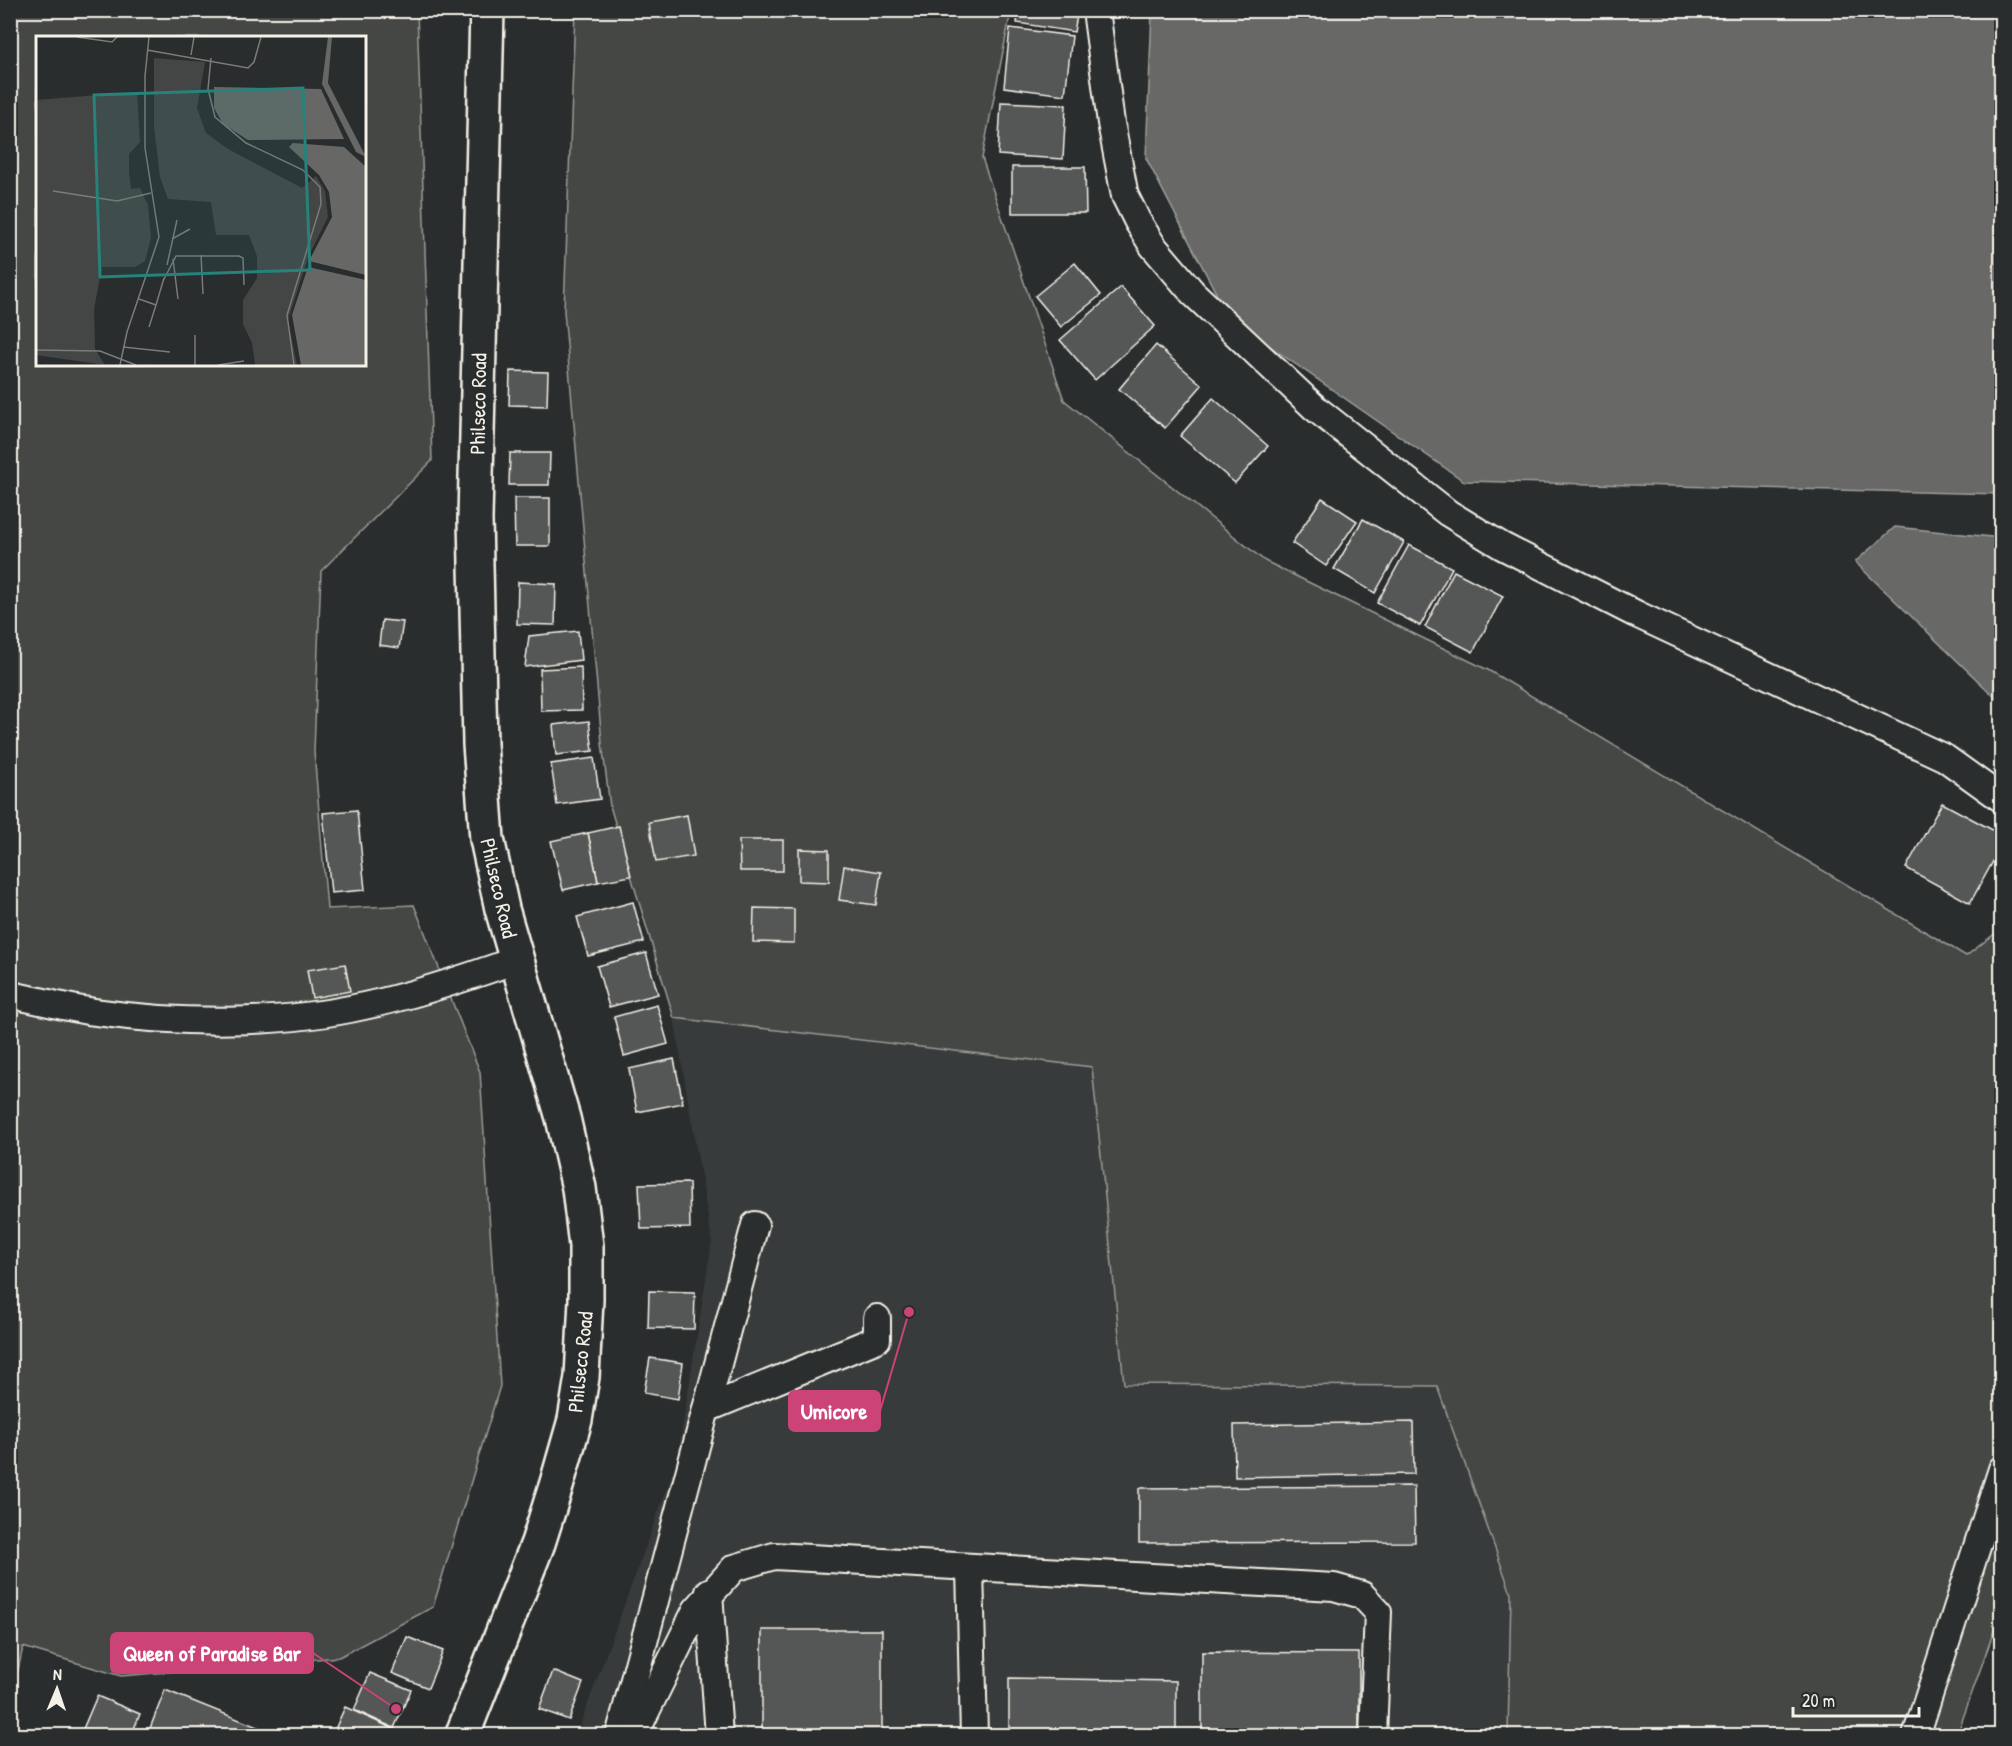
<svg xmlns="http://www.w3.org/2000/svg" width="2012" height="1746" viewBox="0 0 2012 1746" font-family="'Patrick Hand',sans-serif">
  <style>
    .built { fill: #373a3a }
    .green { fill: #444645; stroke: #9c9c96; stroke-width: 1.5; fill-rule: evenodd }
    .water { fill: #676866; stroke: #9f9f9a; stroke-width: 1.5 }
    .building { fill: #555756; stroke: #f4f1e8; stroke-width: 1.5 }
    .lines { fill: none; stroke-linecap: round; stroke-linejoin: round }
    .service-casing { stroke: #f4f1e8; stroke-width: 30 }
    .tertiary-casing { stroke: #f4f1e8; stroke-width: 38 }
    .service { stroke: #2a2d2e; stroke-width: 26 }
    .tertiary { stroke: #2a2d2e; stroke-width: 33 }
    .labels { text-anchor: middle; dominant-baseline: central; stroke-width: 5; stroke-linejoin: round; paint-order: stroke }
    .street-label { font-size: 21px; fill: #f4f1e8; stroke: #2a2d2e }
    .inset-road { fill: none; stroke: #7b7b78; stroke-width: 1.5 }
    .view { fill: #26827a; fill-opacity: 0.15; stroke: #26827a; stroke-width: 3 }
    .inset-edge { fill: none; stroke: #f4f1e8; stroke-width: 3 }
    .leader { fill: none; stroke: #cc4377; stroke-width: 2 }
    .callout-dot { fill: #cc4377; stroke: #2a2d2e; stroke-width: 2 }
    .callout { fill: #cc4377; stroke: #cc4377; stroke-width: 2 }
    .callout-label { font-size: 22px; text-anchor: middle; font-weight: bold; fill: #fff }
  </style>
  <rect width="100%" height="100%" fill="#2a2d2e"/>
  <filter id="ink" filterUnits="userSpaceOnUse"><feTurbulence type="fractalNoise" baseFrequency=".0167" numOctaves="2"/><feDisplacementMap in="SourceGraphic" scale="12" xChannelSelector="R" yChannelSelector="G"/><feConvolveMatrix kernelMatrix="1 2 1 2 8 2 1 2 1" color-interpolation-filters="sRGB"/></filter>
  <g filter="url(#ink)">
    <polygon class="built" points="674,1018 1092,1067 1124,1383 1438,1385 1511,1593 1508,1735 576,1736 677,1461 712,1241"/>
    <g class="green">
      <path d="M 11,11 L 417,11 L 432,461 L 321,571 L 314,751 L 327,909 L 414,905 L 480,1072 L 500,1386 L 433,1607 L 339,1657 L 121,1676 L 23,1647 L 11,1702 ZM 38,38 L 364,38 L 364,364 L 38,364 Z"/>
      <polygon points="575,11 1011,11 982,158 1064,400 1265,561 1488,670 1966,956 2001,929 2001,1611 1957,1735 1508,1735 1511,1593 1437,1386 1124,1384 1092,1067 674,1018 610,806 602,743 564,311"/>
    </g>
    <g class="water">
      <polygon points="1152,11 2001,11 2001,494 1464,481 1229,318 1146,158"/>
      <polygon points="1895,527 2001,538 2001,703 1855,562"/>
    </g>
    <g class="building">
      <polygon points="1019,10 1078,10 1074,32 1017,23"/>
      <polygon points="1010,28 1072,36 1065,95 1004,87"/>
      <polygon points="1001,102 1066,105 1063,159 998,155"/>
      <polygon points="1012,167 1085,167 1086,213 1012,213"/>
      <polygon points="1075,263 1101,295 1061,327 1035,296"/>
      <polygon points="1121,287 1155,326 1095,380 1060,340"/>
      <polygon points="1156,345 1202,385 1165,428 1119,389"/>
      <polygon points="510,371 548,372 547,406 509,405"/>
      <polygon points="1213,398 1268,446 1235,483 1180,436"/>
      <polygon points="510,453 550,453 549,485 509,485"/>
      <polygon points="514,498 550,498 550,546 515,546"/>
      <polygon points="1322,498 1357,521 1326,566 1292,543"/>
      <polygon points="1363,519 1404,542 1375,593 1334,569"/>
      <polygon points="1409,545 1452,568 1420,626 1377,603"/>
      <polygon points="1454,571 1503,596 1473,652 1425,627"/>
      <polygon points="518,582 556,584 555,625 517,624"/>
      <polygon points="382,620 403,622 399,648 379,645"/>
      <polygon points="578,631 581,660 525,667 529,636"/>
      <polygon points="581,667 582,710 541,711 540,669"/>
      <polygon points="589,721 593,751 556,755 553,725"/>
      <polygon points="594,758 600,799 557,805 551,764"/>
      <polygon points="1942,803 2002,835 2002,845 1970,903 1906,868"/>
      <polygon points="357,810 365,890 331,893 323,813"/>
      <polygon points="687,815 694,856 656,862 649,822"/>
      <polygon points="619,826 631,876 598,882 588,833"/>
      <polygon points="588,833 598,882 563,890 551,841"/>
      <polygon points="739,840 783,840 783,871 740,871"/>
      <polygon points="799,849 829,850 829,882 799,881"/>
      <polygon points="844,866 881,872 876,905 839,900"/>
      <polygon points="633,902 644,942 588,956 577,917"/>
      <polygon points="754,908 794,909 794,943 753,942"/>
      <polygon points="646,953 658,994 609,1007 597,966"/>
      <polygon points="345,964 350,991 312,998 307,970"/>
      <polygon points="657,1005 668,1044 624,1056 614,1017"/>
      <polygon points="674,1059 683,1103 637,1112 629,1069"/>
      <polygon points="689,1183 690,1228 641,1229 639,1184"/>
      <polygon points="649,1291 695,1292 694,1329 648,1328"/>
      <polygon points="650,1358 683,1363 678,1399 644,1393"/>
      <polygon points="1413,1422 1414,1474 1235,1477 1234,1425"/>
      <polygon points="1414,1486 1415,1542 1139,1543 1139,1488"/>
      <rect x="762" y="1630" width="120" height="106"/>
      <polygon points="407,1637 443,1651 428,1688 392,1673"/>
      <polygon points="1202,1652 1359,1653 1359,1736 1202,1736"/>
      <polygon points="553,1671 583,1683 569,1720 539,1709"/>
      <polygon points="370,1673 411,1690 394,1728 354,1710"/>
      <polygon points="1009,1678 1176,1681 1176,1736 1009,1736"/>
      <polygon points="165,1690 265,1730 262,1736 147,1736"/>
      <polygon points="97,1696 140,1714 131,1736 80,1736"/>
      <polygon points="345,1707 396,1730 394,1736 332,1736"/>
    </g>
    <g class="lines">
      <g class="service-casing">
        <g id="service">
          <polyline points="1096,10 1111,123 1125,196 1138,222 1153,246 1193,293 1315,408 1448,513 1502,546 1636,614 1945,758 2002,799"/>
          <path d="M 10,995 C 39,1000 67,1008 95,1012 C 179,1024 281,1025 364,1006 C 416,995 466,978 516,960"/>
          <polyline points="706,1409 877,1339 877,1318"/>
          <polyline points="970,1567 974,1736"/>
          <polyline points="709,1592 719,1736"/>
          <polyline points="619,1736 755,1225"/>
          <polyline points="634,1736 696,1610 734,1568 774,1556 1334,1587 1362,1595 1378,1612 1373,1736"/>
          <polyline points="1916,1736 2002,1469"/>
        </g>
      </g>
      <g class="tertiary-casing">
        <polyline id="tertiary" points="462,1736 538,1543 557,1483 575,1420 582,1377 586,1300 586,1246 579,1188 563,1118 502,909 487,839 480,744 475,519 487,10"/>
      </g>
      <use href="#service" class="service"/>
      <use href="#tertiary" class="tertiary"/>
    </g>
  </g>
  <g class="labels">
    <g class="street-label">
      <text transform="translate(478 404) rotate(-89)">Philseco Road</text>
      <text transform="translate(499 888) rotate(77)">Philseco Road</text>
      <text transform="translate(580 1362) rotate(-84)">Philseco Road</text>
    </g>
  </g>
  <g transform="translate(36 36)">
    <rect width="330" height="330" fill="#2a2d2e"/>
    <path d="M 118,22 L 169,26 L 161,72 L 170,97 L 192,113 L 266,152 L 280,140 L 289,155 L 292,181 L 272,221 L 252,284 L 261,329 L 219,329 L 216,307 L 207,288 L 207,264 L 221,242 L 221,220 L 213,199 L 180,199 L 175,166 L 132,163 L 124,141 L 118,90 ZM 101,56 L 104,106 L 93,118 L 93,136 L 95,153 L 104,152 L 112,169 L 115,202 L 109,225 L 99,231 L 66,231 L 58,273 L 59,313 L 69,329 L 0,319 L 0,64 Z" fill="#444645"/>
    <path d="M 292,1 L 296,1 L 292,47 L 330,121 L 320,116 L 286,48 ZM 178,51 L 285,53 L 308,103 L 212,104 L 187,88 L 178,72 ZM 257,107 L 308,111 L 330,131 L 330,239 L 273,225 L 296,181 L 293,156 L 283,139 L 253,111 ZM 272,231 L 330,244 L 330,329 L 265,329 L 256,279 Z" fill="#676866"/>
    <path class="inset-road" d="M 41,1 L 76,6 L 81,1M 111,14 L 212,32 L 218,26 L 225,1M 155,19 L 158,1M 175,22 L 172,53 L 179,81 L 210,107 L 267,134 L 284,151 L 285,168 L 251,279 L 258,329M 17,155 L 81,165 L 115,157M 136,203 L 154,193M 165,219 L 167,258M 137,223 L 142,263M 131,229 L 141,184M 127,245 L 140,220 L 203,220 L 207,222 L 208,249M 103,263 L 120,269 L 128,242M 113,291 L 120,269M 159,299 L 159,329M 87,311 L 134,316M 0,314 L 64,315 L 100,329M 84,329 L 91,296 L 123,201 L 109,112 L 109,40 L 113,1M 182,329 L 208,325"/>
    <path class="view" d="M 267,52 L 274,234 L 64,241 L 58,59 Z"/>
    <rect width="330" height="330" class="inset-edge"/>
  </g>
  <path class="leader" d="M909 1312L880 1411M396 1709L313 1653"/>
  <g class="callout-dot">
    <circle cx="909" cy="1312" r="6"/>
    <circle cx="396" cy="1709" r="6"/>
  </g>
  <g class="callout">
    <rect x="789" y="1391" width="91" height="40" rx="6"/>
    <rect x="111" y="1633" width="202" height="40" rx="6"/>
  </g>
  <g class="callout-label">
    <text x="834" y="1419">Umicore</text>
    <text x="212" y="1661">Queen of Paradise Bar</text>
  </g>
  <rect width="2012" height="1746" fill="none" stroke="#2a2d2e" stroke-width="36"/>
  <rect x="18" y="18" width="1976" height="1710" fill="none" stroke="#f4f1e8" stroke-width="2" filter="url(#ink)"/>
  <g transform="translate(57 1689) rotate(2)" stroke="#2a2d2e" stroke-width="4.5" paint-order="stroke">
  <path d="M0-4.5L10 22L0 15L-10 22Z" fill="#f4f1e8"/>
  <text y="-9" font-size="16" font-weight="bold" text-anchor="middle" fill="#f4f1e8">N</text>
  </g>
  <path d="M1793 1707v9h126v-9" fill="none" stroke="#f4f1e8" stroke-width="3"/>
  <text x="1802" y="1707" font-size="18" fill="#f4f1e8" stroke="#2a2d2e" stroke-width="4.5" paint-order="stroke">20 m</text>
</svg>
